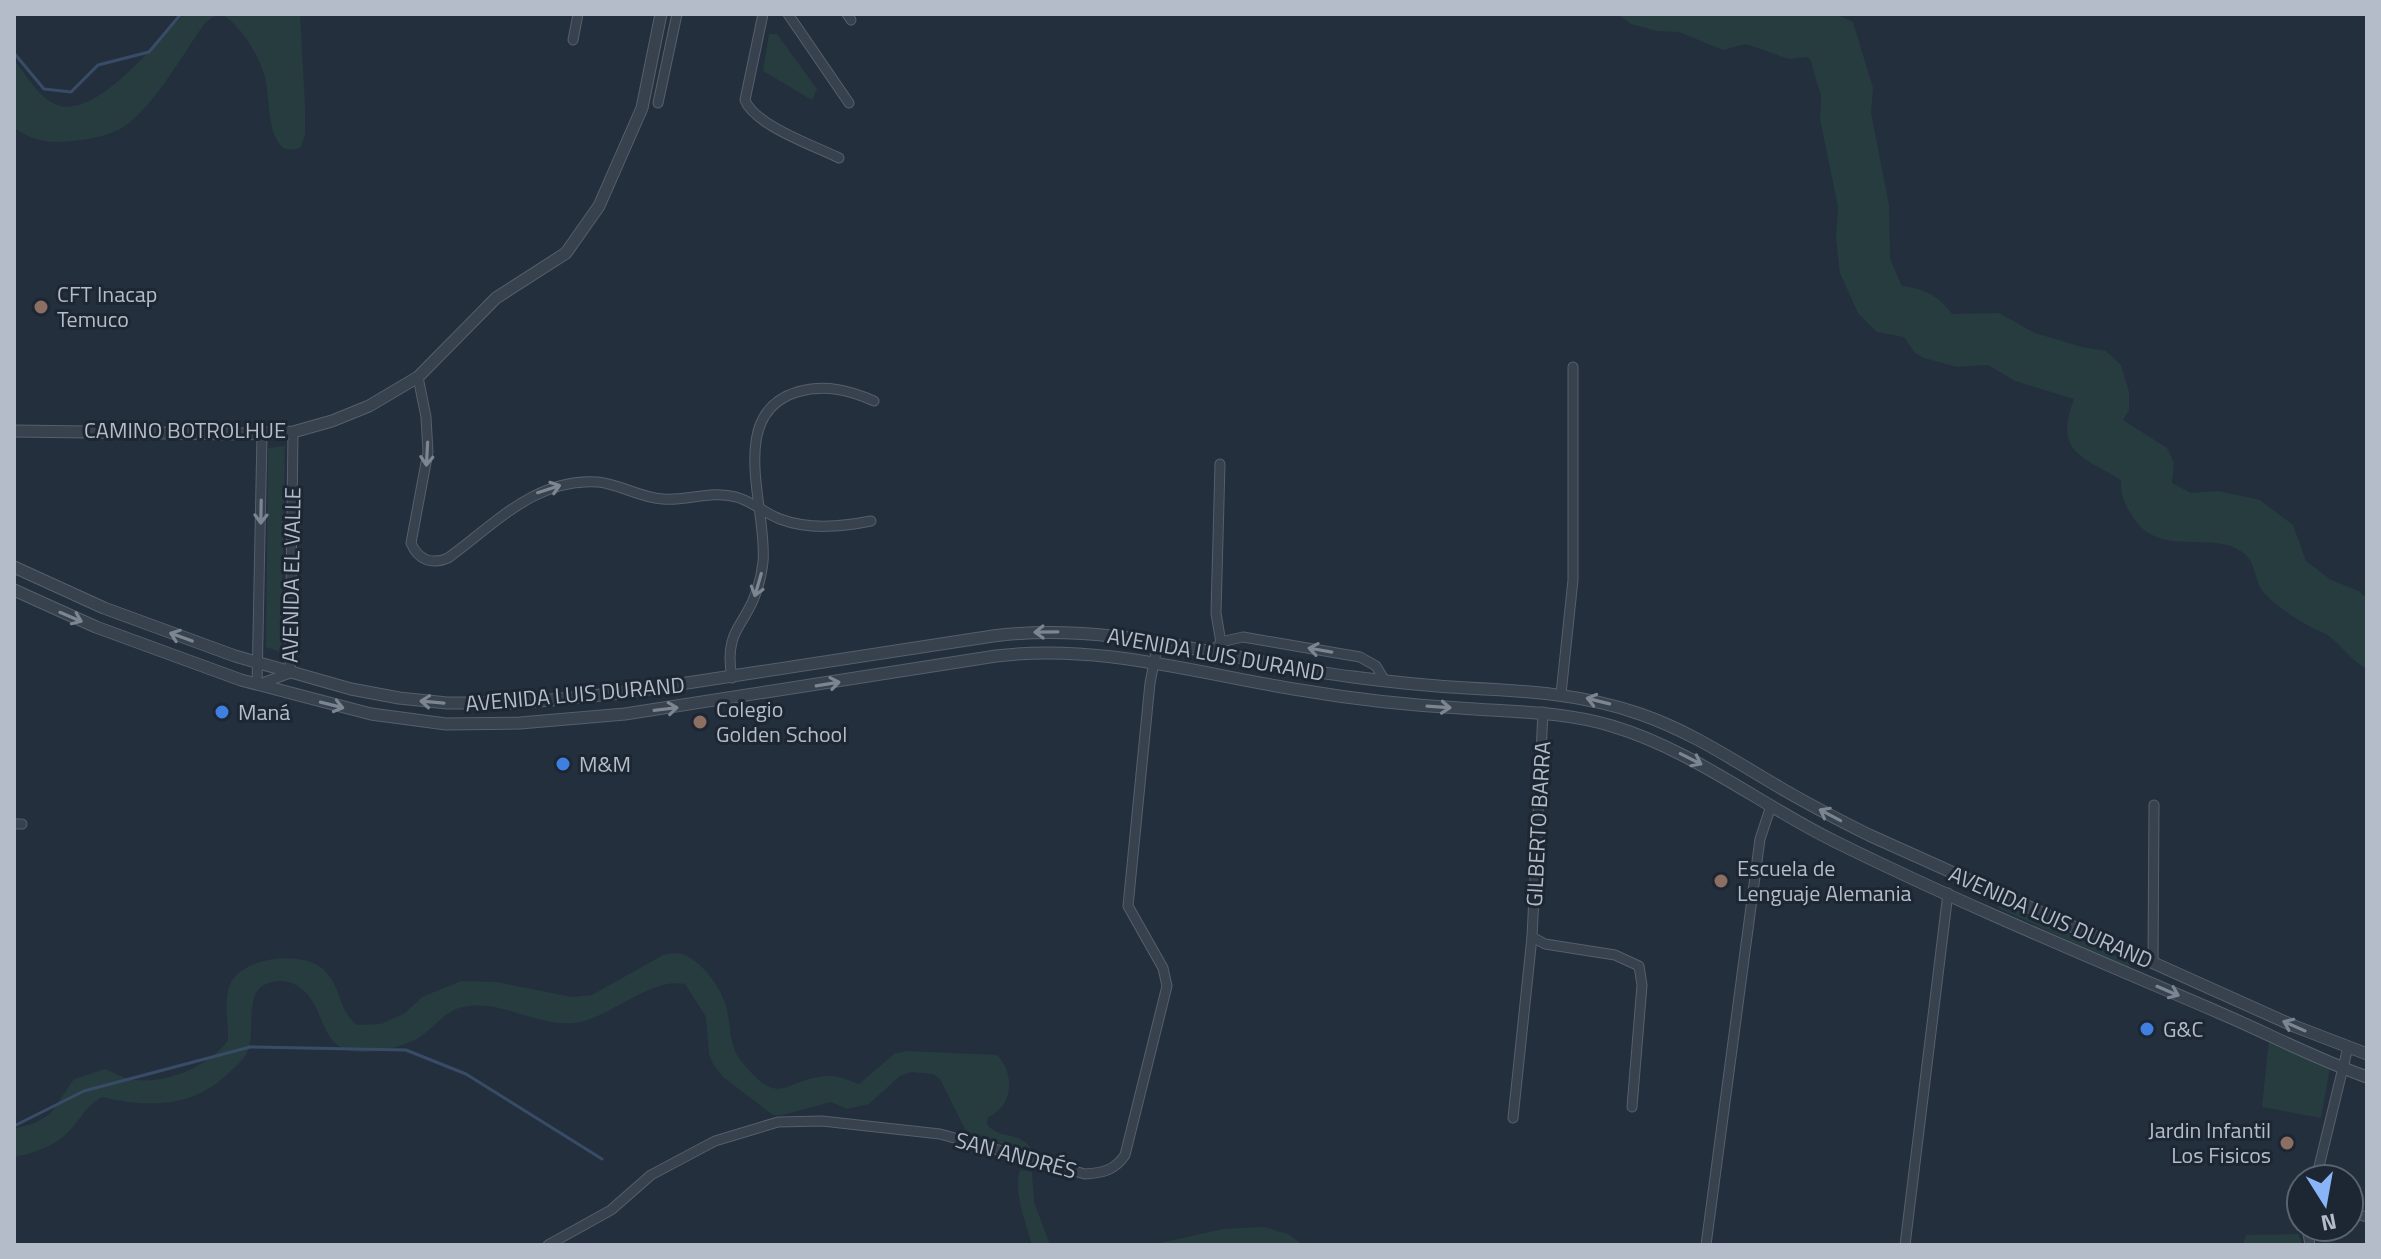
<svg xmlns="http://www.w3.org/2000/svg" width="2381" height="1259" viewBox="0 0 2381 1259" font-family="'Titillium Web',sans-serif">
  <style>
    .green { fill: #263c3f }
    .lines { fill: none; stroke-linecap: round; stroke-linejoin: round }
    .stream { stroke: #394c67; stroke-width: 3 }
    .minor-casing { stroke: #565f6c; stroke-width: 11 }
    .tertiary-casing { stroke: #565f6c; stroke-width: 13 }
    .minor { stroke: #38414e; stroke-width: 9 }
    .tertiary { stroke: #38414e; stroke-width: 11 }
    .oneway { stroke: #7c8592 }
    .education-dot { fill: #8d6e63; stroke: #1d2633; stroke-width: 3 }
    .shop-dot { fill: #3f7fe0; stroke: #1d2633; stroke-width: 3 }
    .labels { text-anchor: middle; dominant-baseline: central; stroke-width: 6; stroke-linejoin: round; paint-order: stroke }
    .poi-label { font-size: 22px; fill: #b4bcc9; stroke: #1d2633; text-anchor: start }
    .street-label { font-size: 22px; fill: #b4bcc9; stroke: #1d2633 }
  </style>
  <rect width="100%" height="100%" fill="#242f3e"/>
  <g class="green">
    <path d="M 185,14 L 300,14 L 305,105 L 305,134 L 301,147 C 267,163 270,100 266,82 C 261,59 244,29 223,15 L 213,17 L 205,23 C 184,52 151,112 120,129 C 105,137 89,139 72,141 C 48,144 34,141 14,128 L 14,60 C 25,73 36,93 51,102 C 92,128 158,38 185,14 Z"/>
    <path d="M 1617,14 L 1835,14 L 1853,22 L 1873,88 L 1871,113 L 1889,205 L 1890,259 L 1902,286 C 1925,289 1938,295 1952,314 L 1999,313 L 2035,333 L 2082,347 L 2106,351 L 2121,365 L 2129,392 L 2129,410 L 2123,420 L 2167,448 L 2174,463 L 2172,483 L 2191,493 L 2218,491 L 2260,500 L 2293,525 L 2306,561 L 2331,580 L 2359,591 L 2367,599 L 2367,669 C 2353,662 2343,647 2330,637 C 2324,632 2316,630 2309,626 C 2294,618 2275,605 2264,593 C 2253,580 2257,561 2241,551 C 2209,530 2157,560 2131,514 C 2124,503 2120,493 2121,480 C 2080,455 2054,452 2074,399 L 2015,381 L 1988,365 L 1957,367 L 1924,358 L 1915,353 L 1904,337 L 1877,332 L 1858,313 L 1840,273 L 1836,240 L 1838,207 L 1820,119 L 1821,96 L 1810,59 L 1807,57 L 1789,59 L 1746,44 L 1723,50 L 1679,32 L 1657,31 L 1631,24 Z"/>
    <polygon points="769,34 777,34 817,89 812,100 763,71"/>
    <polygon points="285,446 281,652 266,647 268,448"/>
    <polygon points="2001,902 2131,963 2128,968 1998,908"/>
    <path d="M 675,953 C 697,954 718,983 725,1003 C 732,1024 727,1044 742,1062 C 782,1111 782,1078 829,1076 C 839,1075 850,1081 859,1084 L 894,1054 L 906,1051 L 997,1055 C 1015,1073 1014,1107 988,1117 L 987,1124 C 999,1141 1021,1129 1034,1153 L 971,1134 L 965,1129 L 940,1079 L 933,1074 L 911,1072 L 900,1076 L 869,1104 L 847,1109 L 831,1102 L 783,1115 L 773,1115 L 723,1077 L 713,1064 L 709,1054 L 706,1017 L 685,984 C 651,977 614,1015 579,1022 C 539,1030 500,996 459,1008 C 445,1012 433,1028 420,1037 C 411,1043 392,1049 380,1051 C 371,1052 352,1053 344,1049 C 317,1038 324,992 288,982 C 279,980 273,981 264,985 C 246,994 254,1030 249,1047 C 247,1057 238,1064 231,1071 C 194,1108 151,1108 102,1097 C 88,1104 81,1118 71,1129 C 57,1146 34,1153 14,1157 L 14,1129 L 35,1123 L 50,1114 L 74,1079 L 105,1069 C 113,1072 121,1077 129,1079 C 162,1086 210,1067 228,1040 C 228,1025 225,1005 228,991 C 234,957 300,949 323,969 C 341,985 338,1010 357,1025 L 381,1024 L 405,1013 L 422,997 L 461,981 L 497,982 L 572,997 L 592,995 L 663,955 Z"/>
    <polygon points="2269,1039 2330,1068 2321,1118 2262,1107"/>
    <path d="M 1020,1170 L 1032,1172 L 1034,1202 L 1050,1245 L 1032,1245 C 1026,1222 1013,1194 1020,1170 Z"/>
    <polygon points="1264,1227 1288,1234 1303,1245 1151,1245 1223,1229"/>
    <polygon points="2298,1234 2303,1245 2243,1245 2246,1235"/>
  </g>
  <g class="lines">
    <g class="stream">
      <polyline points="14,53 44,89 71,92 98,65 149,52 181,14"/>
      <polyline points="14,1126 84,1091 250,1047 406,1050 466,1074 602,1159"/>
    </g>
    <g class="minor-casing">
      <g id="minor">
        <path d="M 763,14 L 745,100 C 754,125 815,146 839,158"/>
        <polyline points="788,14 849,103"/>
        <polyline points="847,14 851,20"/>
        <polyline points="573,40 578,14"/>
        <polyline points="658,103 677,14"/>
        <path d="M 418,377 L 426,417 L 428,452 L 411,543 C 418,560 432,565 448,558 C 494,525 536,477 598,482 C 620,484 640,498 663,499 C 687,501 712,490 736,497 C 752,501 764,513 780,519 C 809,530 841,527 871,521"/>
        <polyline points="262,434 257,685 290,673 293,432"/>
        <polyline points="1220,464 1216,613 1221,643"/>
        <polyline points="1209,652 1225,641 1243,637 1360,657 1376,666 1385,681"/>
        <path d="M 732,678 C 730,667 729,653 732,642 C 734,632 741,623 746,614 C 755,599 761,580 763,562 C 768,510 725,414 797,392 C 825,384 849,390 874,401"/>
        <polyline points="1561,694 1573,580 1573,367"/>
        <polyline points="1543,712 1532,937 1545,944 1615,955 1639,966 1642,985 1632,1107"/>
        <polyline points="14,824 22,824"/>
        <polyline points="2153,962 2154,805"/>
        <polyline points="1513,1118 1532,937"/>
        <polyline points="2316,1179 2348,1047"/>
        <polyline points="2349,1212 2367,1217"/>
        <polyline points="2307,1227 2310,1245"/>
        <path d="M 548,1245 L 611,1210 L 651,1175 L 715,1141 L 778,1122 L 822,1121 L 940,1134 L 1085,1174 C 1103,1173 1115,1170 1125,1155 L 1167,986 L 1163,968 L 1128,906 L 1150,683 L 1158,642"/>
        <polyline points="1706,1245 1760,839 1771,806"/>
        <polyline points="1905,1245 1948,893"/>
      </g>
    </g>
    <g class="tertiary-casing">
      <g id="tertiary">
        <polyline points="14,431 240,434 293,432 332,421 369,406 418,377 496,298 566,253 599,206 642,108 661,14"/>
        <path d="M 14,567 L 104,608 L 235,656 L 351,689 L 399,698 L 447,703 L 519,703 L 622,693 L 993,636 C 1115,620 1233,662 1353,677 C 1391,682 1429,686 1467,688 C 1527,691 1583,694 1640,714 C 1690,731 1733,760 1779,787 C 1808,804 1839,820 1869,835 L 2294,1026 L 2367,1054"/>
        <path d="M 14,590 L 96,627 L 241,680 L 371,714 L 446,724 L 520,723 L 625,714 L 996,656 C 1100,643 1199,674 1300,690 C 1353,699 1406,705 1460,708 C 1511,712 1562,711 1612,726 C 1692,750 1758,803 1832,840 C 1959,903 2090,957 2220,1013 C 2269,1034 2316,1059 2367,1077"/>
      </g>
    </g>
    <use href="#minor" class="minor"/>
    <use href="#tertiary" class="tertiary"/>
  </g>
  <defs><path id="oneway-shaft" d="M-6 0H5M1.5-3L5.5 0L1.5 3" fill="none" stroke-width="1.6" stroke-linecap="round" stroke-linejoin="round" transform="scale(2)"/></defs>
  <g class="oneway">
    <use href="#oneway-shaft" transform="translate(427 454) rotate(93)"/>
    <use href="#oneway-shaft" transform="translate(549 489) rotate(-18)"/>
    <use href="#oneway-shaft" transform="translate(261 512) rotate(91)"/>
    <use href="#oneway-shaft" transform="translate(758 585) rotate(106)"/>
    <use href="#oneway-shaft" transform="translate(71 617) rotate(23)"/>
    <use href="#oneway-shaft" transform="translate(1046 632) rotate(179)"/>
    <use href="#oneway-shaft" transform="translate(181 637) rotate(-160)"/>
    <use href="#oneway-shaft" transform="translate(1320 650) rotate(-170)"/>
    <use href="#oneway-shaft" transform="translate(828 684) rotate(-9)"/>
    <use href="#oneway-shaft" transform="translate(1598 701) rotate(-166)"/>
    <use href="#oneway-shaft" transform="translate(432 702) rotate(-175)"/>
    <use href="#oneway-shaft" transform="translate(332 705) rotate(14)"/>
    <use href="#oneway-shaft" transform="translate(1439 707) rotate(4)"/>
    <use href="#oneway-shaft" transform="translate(666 709) rotate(-7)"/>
    <use href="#oneway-shaft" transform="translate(1691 759) rotate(27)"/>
    <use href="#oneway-shaft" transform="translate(1830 815) rotate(-152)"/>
    <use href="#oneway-shaft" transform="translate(2168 991) rotate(23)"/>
    <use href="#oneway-shaft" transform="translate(2294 1026) rotate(-156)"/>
  </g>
  <g class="education-dot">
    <circle cx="41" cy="307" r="8"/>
    <circle cx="700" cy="722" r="8"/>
    <circle cx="1721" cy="881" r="8"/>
    <circle cx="2287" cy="1143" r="8"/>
  </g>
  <g class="shop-dot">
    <circle cx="222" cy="712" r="8"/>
    <circle cx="563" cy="764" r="8"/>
    <circle cx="2147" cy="1029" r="8"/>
  </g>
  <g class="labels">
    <g class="poi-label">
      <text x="57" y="294">CFT Inacap<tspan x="57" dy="25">Temuco</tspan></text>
      <text x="716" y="709">Colegio<tspan x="716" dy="25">Golden School</tspan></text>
      <text x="238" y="712">Maná</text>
      <text x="579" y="764">M&amp;M</text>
      <text x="1737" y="868">Escuela de<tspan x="1737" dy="25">Lenguaje Alemania</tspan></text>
      <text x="2163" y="1029">G&amp;C</text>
      <text x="2271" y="1130" text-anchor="end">Jardin Infantil<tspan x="2271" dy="25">Los Fisicos</tspan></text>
    </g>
    <g class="street-label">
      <text x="185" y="430">CAMINO BOTROLHUE</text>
      <text transform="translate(291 575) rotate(-89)">AVENIDA EL VALLE</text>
      <text transform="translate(1216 654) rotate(10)">AVENIDA LUIS DURAND</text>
      <text transform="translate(575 694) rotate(-5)">AVENIDA LUIS DURAND</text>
      <text transform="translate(1538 824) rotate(-87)">GILBERTO BARRA</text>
      <text transform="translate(2051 917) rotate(24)">AVENIDA LUIS DURAND</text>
      <text transform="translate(1016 1155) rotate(15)">SAN ANDRÉS</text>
    </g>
  </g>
  <rect width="2381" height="1259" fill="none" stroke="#b4bcc9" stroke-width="32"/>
  <g transform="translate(2325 1203) rotate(169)"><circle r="38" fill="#1d2633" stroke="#59626f" stroke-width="2"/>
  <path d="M0-6L14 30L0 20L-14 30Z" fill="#8ab4f8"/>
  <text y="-12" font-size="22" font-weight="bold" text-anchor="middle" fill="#b4bcc9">N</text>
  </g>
</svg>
